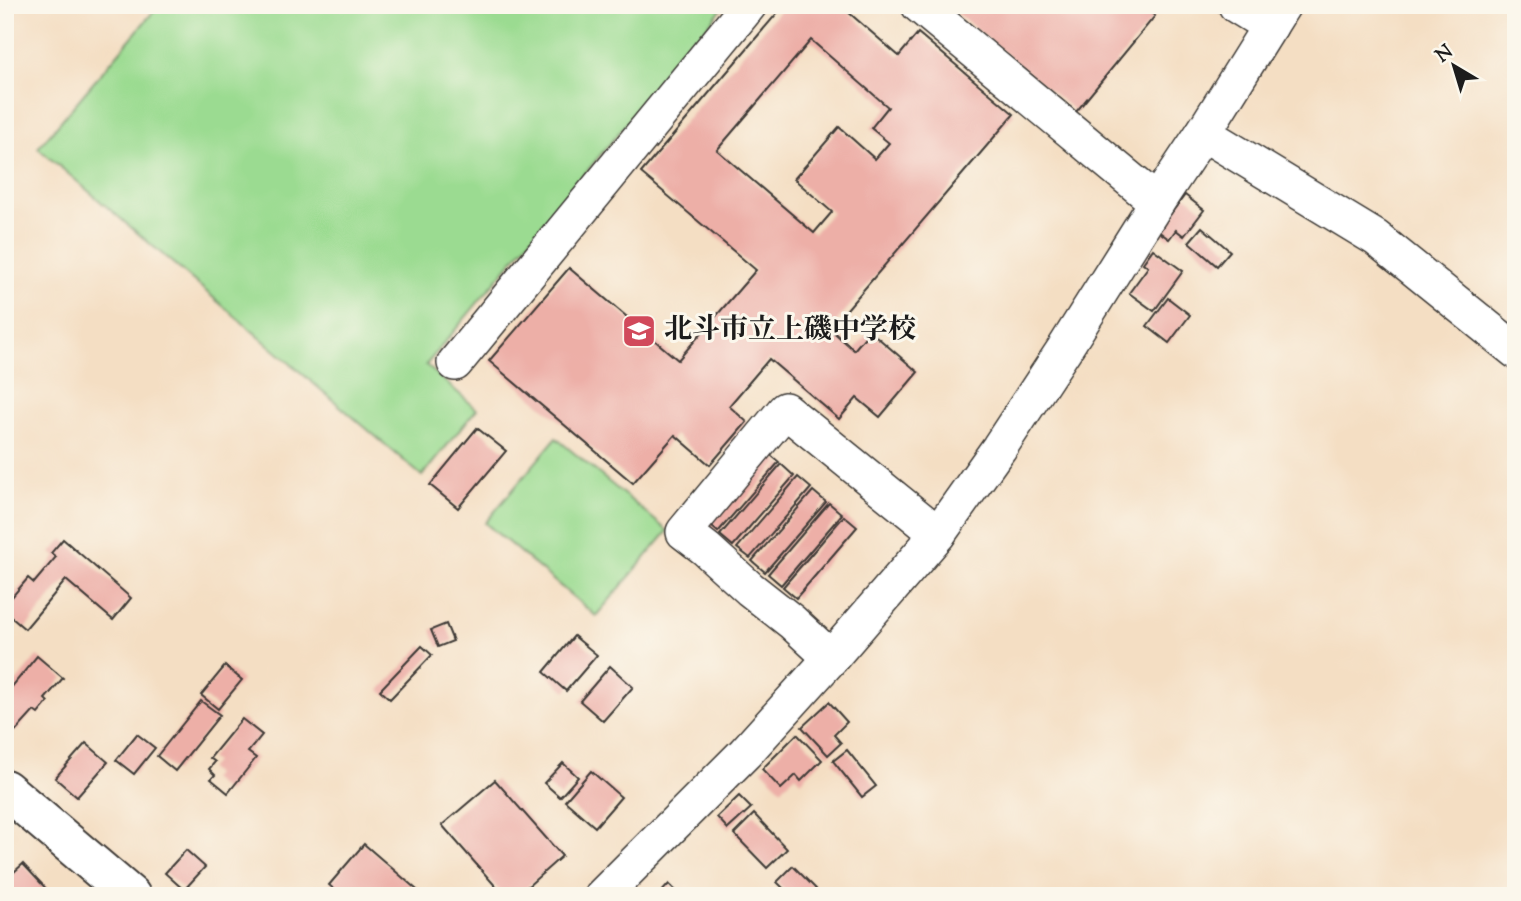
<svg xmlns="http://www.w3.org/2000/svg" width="1521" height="901" viewBox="0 0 1521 901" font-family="'Sorts Mill Goudy','Noto Serif JP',serif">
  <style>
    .green { fill: #9bdb91; stroke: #5c7c56; stroke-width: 2 }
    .building { fill: #edafa7; fill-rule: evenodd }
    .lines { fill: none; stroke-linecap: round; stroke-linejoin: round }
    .minor-casing { stroke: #3c3935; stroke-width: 38 }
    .major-casing { stroke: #3c3935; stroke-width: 42 }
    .minor { stroke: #fff; stroke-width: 35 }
    .major { stroke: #fff; stroke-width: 38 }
    .labels { text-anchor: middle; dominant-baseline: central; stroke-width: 6; stroke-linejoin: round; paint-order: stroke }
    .poi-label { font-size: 28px; font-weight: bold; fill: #1c1c1c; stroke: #fbf7ec; text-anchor: start }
  </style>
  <rect width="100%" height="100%" fill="#fbf7ec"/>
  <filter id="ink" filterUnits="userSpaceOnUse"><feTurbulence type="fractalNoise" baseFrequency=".0143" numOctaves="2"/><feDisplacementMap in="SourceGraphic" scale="14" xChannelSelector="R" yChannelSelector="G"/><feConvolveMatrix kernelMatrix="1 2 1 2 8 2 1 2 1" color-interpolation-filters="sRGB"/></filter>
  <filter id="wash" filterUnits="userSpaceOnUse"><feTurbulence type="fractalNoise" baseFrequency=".00686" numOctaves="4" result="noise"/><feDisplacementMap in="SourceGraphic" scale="28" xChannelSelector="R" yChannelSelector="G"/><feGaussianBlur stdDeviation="1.57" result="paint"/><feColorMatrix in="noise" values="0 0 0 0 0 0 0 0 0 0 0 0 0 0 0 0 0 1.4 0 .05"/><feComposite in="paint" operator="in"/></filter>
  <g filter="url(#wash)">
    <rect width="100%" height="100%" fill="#f4dec3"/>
    <g class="green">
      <polygon points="159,5 725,5 426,365 477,409 422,476 38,148"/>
      <polygon points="556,438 668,531 596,616 485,523"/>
    </g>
    <g id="blocks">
      <g class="building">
        <path d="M 784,5 L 840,5 L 899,56 L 918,33 L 1014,114 L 830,329 L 854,350 L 870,331 L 918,372 L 880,417 L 857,398 L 839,419 L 769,359 L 729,406 L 747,422 L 710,465 L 675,435 L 633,483 L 489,361 L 569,268 L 678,360 L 756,270 L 641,173 ZM 811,40 L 888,107 L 871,128 L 889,143 L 875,159 L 839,127 L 794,179 L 832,212 L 814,233 L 717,150 Z"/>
        <polygon points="947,5 1141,5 1155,16 1076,112"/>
        <polygon points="1185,195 1204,210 1184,236 1176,230 1169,239 1158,231"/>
        <polygon points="1202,227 1230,251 1217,266 1189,242"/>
        <polygon points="1153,249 1183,271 1154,311 1129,293 1148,267 1143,263"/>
        <polygon points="1168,298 1190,315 1169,343 1147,326"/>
        <polygon points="477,428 506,451 458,508 430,485"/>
        <polygon points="766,451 779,462 718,532 705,521"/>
        <polygon points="781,464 794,476 733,546 720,535"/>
        <polygon points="798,477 811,488 750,558 737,548"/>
        <polygon points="813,491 826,502 765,572 752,561"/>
        <polygon points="829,503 842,514 781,585 768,574"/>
        <polygon points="844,516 857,527 796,598 783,587"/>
        <polygon points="63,539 131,598 113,620 66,580 25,629 5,612 5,605 28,578 34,583 56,557 51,553"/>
        <polygon points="446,624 453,641 438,647 431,630"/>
        <polygon points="574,636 597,655 566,691 544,672"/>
        <polygon points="422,646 432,655 390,699 380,690"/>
        <polygon points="37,656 63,678 45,699 48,702 38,714 34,711 16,731 5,722 5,695"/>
        <polygon points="225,666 242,680 218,709 201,695"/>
        <polygon points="610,666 633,687 603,721 580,701"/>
        <polygon points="201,701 220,715 175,771 157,756"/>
        <polygon points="829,702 847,722 834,735 841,743 828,755 802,727"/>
        <polygon points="242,719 262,735 248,752 256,758 228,793 211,779 215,775 209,769 215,762 210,758"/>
        <polygon points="137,734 155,748 134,774 116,760"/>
        <polygon points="797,734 822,760 801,781 796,775 781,789 762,769"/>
        <polygon points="86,743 108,762 77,797 55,778"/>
        <polygon points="847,750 876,786 862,797 833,761"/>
        <polygon points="563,763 578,777 560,797 544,783"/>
        <polygon points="591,771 621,797 595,827 565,801"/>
        <polygon points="495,780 562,856 517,896 504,896 442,825"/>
        <polygon points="739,796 751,808 728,829 717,817"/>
        <polygon points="754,814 787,849 767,868 734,834"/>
        <polygon points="364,844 424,896 342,896 329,885"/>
        <polygon points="186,850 205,867 184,890 165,873"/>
        <polygon points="23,864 53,896 5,896 5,880"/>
        <polygon points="793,866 816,889 809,896 791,896 777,882"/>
        <polygon points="669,884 681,896 658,896"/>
      </g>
    </g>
  </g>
  <g filter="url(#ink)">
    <use href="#blocks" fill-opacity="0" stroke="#3c3935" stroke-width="2"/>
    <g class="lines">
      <g class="minor-casing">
        <g id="minor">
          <polyline points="919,5 1157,202"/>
          <polyline points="1236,5 1270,26"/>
          <polyline points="1203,133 1376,238 1516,351"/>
          <polyline points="455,363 749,5"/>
          <polyline points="831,658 792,622 750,589 706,549 684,532 785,410 938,534"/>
          <polyline points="602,896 745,753 831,658 938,534 999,448 1065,348 1157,202 1203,133 1283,5"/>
        </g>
      </g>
      <g class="major-casing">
        <polyline id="major" points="5,789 131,896"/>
      </g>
      <use href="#minor" class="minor"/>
      <use href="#major" class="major"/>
    </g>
  </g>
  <defs>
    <g id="school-square" transform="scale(1.75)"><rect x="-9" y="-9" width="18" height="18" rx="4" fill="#d1495b" stroke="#fbf7ec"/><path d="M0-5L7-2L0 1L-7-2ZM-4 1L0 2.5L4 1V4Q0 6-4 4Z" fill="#fff"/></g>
  </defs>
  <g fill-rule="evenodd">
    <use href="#school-square" x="639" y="331"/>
  </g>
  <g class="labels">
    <g class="poi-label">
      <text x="664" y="331">北斗市立上磯中学校</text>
    </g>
  </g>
  <rect width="1521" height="901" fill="none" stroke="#fbf7ec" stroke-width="28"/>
  <g transform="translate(1454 66) rotate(322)" stroke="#fbf7ec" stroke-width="5" paint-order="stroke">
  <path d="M0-5L12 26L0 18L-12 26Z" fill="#1c1c1c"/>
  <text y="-10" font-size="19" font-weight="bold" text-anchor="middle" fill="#1c1c1c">N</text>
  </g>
</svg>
